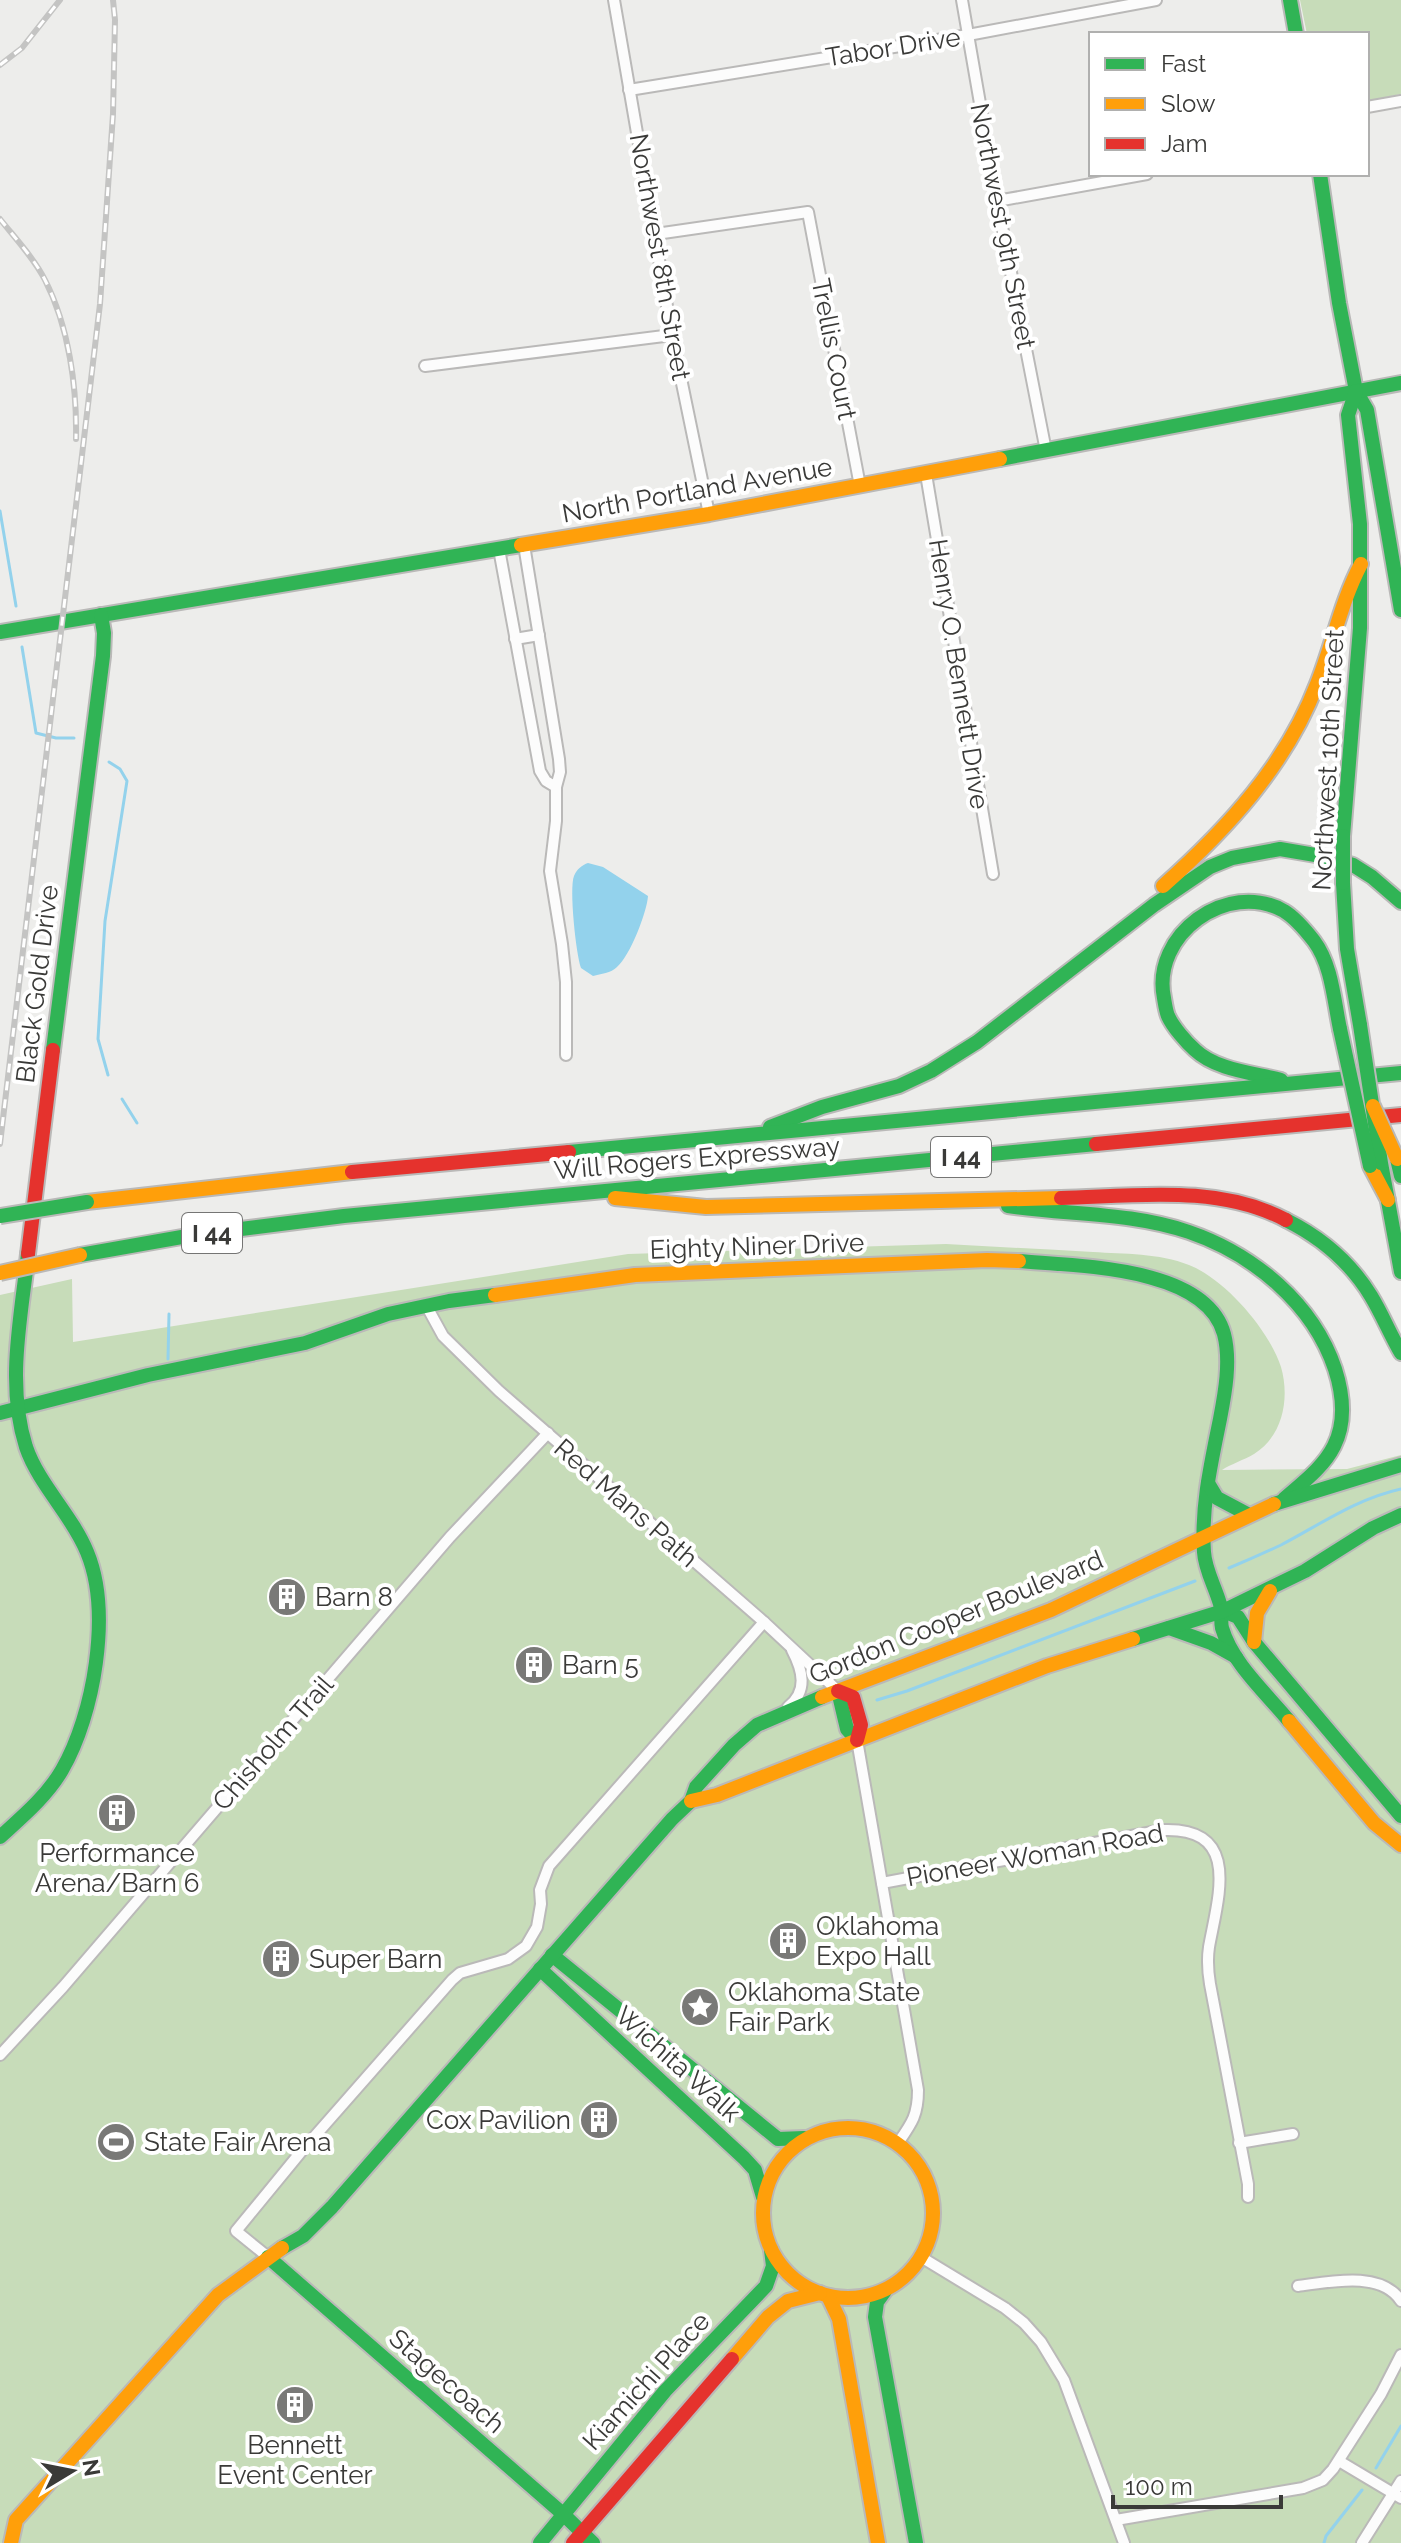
<svg xmlns="http://www.w3.org/2000/svg" width="1401" height="2543" viewBox="0 0 1401 2543" font-family="Raleway,sans-serif">
  <style>
    .green { fill: #c7dcb9 }
    .water { fill: #93d2ec }
    .lines { fill: none; stroke-linecap: round; stroke-linejoin: round }
    .stream { stroke: #93d2ec; stroke-width: 3 }
    .street-casing { stroke: #bab9b8; stroke-width: 14 }
    .fast-casing { stroke: #bab9b8; stroke-width: 18 }
    .slow-casing { stroke: #bab9b8; stroke-width: 18 }
    .jam-casing { stroke: #bab9b8; stroke-width: 18 }
    .street { stroke: #fcfcfc; stroke-width: 10 }
    .fast { stroke: #30b455; stroke-width: 14 }
    .slow { stroke: #ff9f0a; stroke-width: 14 }
    .jam { stroke: #e5322d; stroke-width: 14 }
    .rail-casing { stroke: #c4c4c3; stroke-width: 6 }
    .rail { stroke: #fff; stroke-width: 3; stroke-dasharray: 9; stroke-linecap: butt }
    .fast-bridge-casing { stroke: #bab9b8; stroke-width: 18; stroke-linecap: butt }
    .slow-bridge-casing { stroke: #bab9b8; stroke-width: 18; stroke-linecap: butt }
    .fast-bridge { stroke: #30b455; stroke-width: 14 }
    .slow-bridge { stroke: #ff9f0a; stroke-width: 14 }
    .labels { text-anchor: middle; dominant-baseline: central; stroke-width: 8; stroke-linejoin: round; paint-order: stroke }
    .shield { fill: #fff; stroke: #757574; stroke-width: 2 }
    .shield-label { font-size: 24px; font-weight: bold; fill: #3a3a38 }
    .street-label { font-size: 26px; fill: #3a3a38; stroke: #fff }
    .poi-label { font-size: 26px; fill: #3a3a38; stroke: #fff; text-anchor: start }
  </style>
  <rect width="100%" height="100%" fill="#ededeb"/>
  <g class="green">
    <polygon points="1300,0 1401,0 1401,94 1367,101 1367,34 1307,34"/>
    <path d="M 946,1244 C 995,1247 1044,1249 1093,1252 C 1124,1254 1159,1253 1189,1265 C 1225,1279 1269,1330 1281,1367 C 1290,1398 1283,1436 1254,1454 C 1244,1460 1231,1464 1222,1470 L 1347,1469 L 1401,1455 L 1401,2543 L 0,2543 L 0,1295 L 72,1279 L 73,1342 L 628,1254 Z"/>
  </g>
  <path class="water" d="M 588,863 L 603,867 L 648,896 C 647,912 630,956 617,967 C 611,973 601,974 593,976 L 581,968 C 576,954 569,888 574,876 C 577,869 582,865 588,863 Z"/>
  <g class="lines">
    <g class="stream">
      <polyline points="0,511 16,606"/>
      <polyline points="22,647 36,733 56,738 74,738"/>
      <polyline points="108,1075 98,1039 105,921 127,781 120,769 109,762"/>
      <polyline points="122,1099 137,1123"/>
      <polyline points="168,1359 169,1314"/>
      <path d="M 1229,1568 C 1246,1561 1264,1553 1281,1545 C 1321,1524 1356,1499 1401,1489"/>
      <polyline points="877,1700 907,1691 1195,1581"/>
      <polyline points="1376,2468 1401,2426"/>
      <polyline points="1324,2543 1326,2536 1362,2490"/>
    </g>
    <g class="street-casing">
      <g id="street">
        <polyline points="614,0 672,335 709,514"/>
        <polyline points="962,0 997,201 1046,451"/>
        <polyline points="629,90 968,35 1156,0"/>
        <polyline points="1367,107 1401,101"/>
        <polyline points="997,201 1147,174"/>
        <polyline points="656,234 808,212 860,486"/>
        <polyline points="425,366 672,335"/>
        <polyline points="926,474 993,874"/>
        <polyline points="524,545 559,759 560,772 556,787 556,821 550,871 562,944 566,982 566,1055"/>
        <polyline points="499,549 540,771 546,781 556,787"/>
        <polyline points="515,639 539,635"/>
        <polyline points="426,1305 443,1336 499,1391 764,1622 838,1691"/>
        <path d="M 788,1707 C 808,1691 803,1671 792,1650"/>
        <path d="M 857,1740 L 918,2090 C 918,2115 912,2123 898,2143"/>
        <path d="M 882,1883 L 1163,1830 C 1242,1827 1218,1897 1209,1947 C 1207,1960 1208,1972 1210,1984 L 1248,2184 L 1248,2197"/>
        <polyline points="0,2055 63,1987 450,1537 548,1433"/>
        <polyline points="1239,2143 1293,2134"/>
        <polyline points="268,2257 236,2231 300,2153 452,1980 460,1973 508,1959 526,1946 537,1927 541,1904 540,1890 549,1866 764,1622"/>
        <polyline points="921,2257 1005,2308 1024,2323 1041,2342 1064,2380 1124,2543"/>
        <path d="M 1298,2286 C 1329,2282 1381,2270 1401,2301"/>
        <polyline points="1339,2461 1401,2498"/>
        <polyline points="1116,2520 1303,2488 1323,2480 1333,2469 1381,2394 1401,2355"/>
        <polyline points="1362,2543 1401,2481"/>
      </g>
    </g>
    <g class="fast-casing">
      <g id="fast">
        <polyline points="1290,0 1296,34"/>
        <polyline points="1320,174 1339,303 1356,391 1367,410 1401,610"/>
        <polyline points="1000,459 1401,383"/>
        <polyline points="0,632 521,545"/>
        <polyline points="1343,836 1360,628 1360,524 1348,415 1356,391"/>
        <polyline points="1343,883 1347,949 1360,1025"/>
        <polyline points="53,1050 103,656 104,633 101,615"/>
        <path d="M 1281,1080 C 1254,1073 1216,1070 1195,1050 C 1186,1042 1173,1027 1168,1016 C 1166,1011 1165,1004 1164,998 C 1151,935 1227,879 1284,911 C 1294,917 1307,932 1314,941 C 1332,965 1334,1001 1340,1029"/>
        <polyline points="770,1127 822,1107 899,1086 931,1071 977,1042 1154,905 1210,867 1232,858 1280,849 1327,857 1353,865 1372,877 1401,902"/>
        <polyline points="569,1152 1401,1073"/>
        <polyline points="1397,1159 1401,1176"/>
        <polyline points="1381,1163 1401,1272"/>
        <path d="M 1008,1206 C 1068,1215 1131,1212 1189,1232 C 1253,1254 1313,1303 1335,1369 C 1343,1394 1346,1422 1334,1446 C 1323,1468 1302,1483 1284,1499"/>
        <path d="M 1286,1220 C 1320,1237 1351,1263 1371,1296 C 1382,1314 1390,1334 1401,1353"/>
        <polyline points="80,1255 193,1235 344,1216 1096,1144"/>
        <path d="M 1019,1261 C 1076,1266 1206,1266 1224,1334 C 1231,1361 1225,1393 1220,1419 C 1211,1463 1201,1507 1204,1552 C 1205,1570 1215,1586 1220,1604 C 1223,1612 1220,1619 1222,1628 C 1232,1663 1266,1693 1289,1721"/>
        <polyline points="0,1413 148,1375 305,1343 388,1314 449,1301 495,1295"/>
        <polyline points="1208,1483 1217,1498 1249,1515"/>
        <polyline points="1274,1504 1401,1465"/>
        <polyline points="1223,1611 1238,1617 1254,1642 1401,1816"/>
        <polyline points="1169,1628 1211,1643 1236,1657"/>
        <polyline points="1133,1639 1223,1611 1305,1571 1373,1528 1401,1515"/>
        <polyline points="838,1691 847,1729 857,1740"/>
        <path d="M 0,1837 C 22,1817 47,1796 62,1770 C 94,1715 112,1612 87,1552 C 72,1515 39,1485 26,1447 C 6,1384 21,1318 28,1254"/>
        <polyline points="552,1955 778,2139 804,2138"/>
        <polyline points="540,1969 744,2158 755,2170 763,2197"/>
        <polyline points="282,2248 303,2236 332,2207 672,1819 691,1801 696,1787 734,1745 757,1725 822,1697"/>
        <polyline points="268,2257 563,2514 593,2543"/>
        <polyline points="885,2291 877,2302 875,2317 916,2543"/>
        <polyline points="540,2543 665,2391 766,2286 773,2266 771,2250"/>
      </g>
    </g>
    <g class="slow-casing">
      <g id="slow">
        <polyline points="521,545 709,514 1000,459"/>
        <path d="M 1163,886 C 1227,829 1286,765 1317,684 C 1333,644 1341,602 1361,564"/>
        <polyline points="1370,1166 1388,1200"/>
        <polyline points="615,1198 706,1207 1061,1198"/>
        <polyline points="87,1202 352,1172"/>
        <polyline points="495,1295 635,1275 987,1260 1019,1261"/>
        <polyline points="1254,1642 1257,1613 1270,1591"/>
        <polyline points="822,1697 1051,1610 1274,1504"/>
        <polyline points="1289,1721 1374,1823 1401,1845"/>
        <polyline points="691,1801 717,1795 1047,1666 1133,1639"/>
        <circle cx="848" cy="2213" r="85"/>
        <polyline points="828,2296 839,2319 878,2543"/>
        <polyline points="732,2359 768,2317 788,2301 820,2293"/>
        <polyline points="11,2543 16,2520 218,2295 282,2248"/>
      </g>
    </g>
    <g class="jam-casing">
      <g id="jam">
        <polyline points="1096,1144 1401,1115"/>
        <polyline points="352,1172 569,1152"/>
        <path d="M 1061,1198 C 1135,1196 1218,1184 1286,1220"/>
        <polyline points="28,1254 53,1050"/>
        <polyline points="838,1691 853,1697 861,1725 857,1740"/>
        <polyline points="573,2543 732,2359"/>
      </g>
    </g>
    <use href="#street" class="street"/>
    <use href="#fast" class="fast"/>
    <use href="#slow" class="slow"/>
    <use href="#jam" class="jam"/>
    <g class="rail-casing">
      <g id="rail">
        <polyline points="0,65 22,48 60,0"/>
        <path d="M 0,219 C 15,238 34,258 45,280 C 69,327 77,387 76,439"/>
        <polyline points="0,1144 100,304 113,114 115,20 113,0"/>
      </g>
    </g>
    <use href="#rail" class="rail"/>
    <g class="fast-bridge-casing">
      <g id="fast-bridge">
        <polyline points="1343,836 1343,883"/>
        <polyline points="1360,1025 1381,1163"/>
        <polyline points="1340,1029 1370,1166"/>
        <polyline points="0,1216 87,1202"/>
      </g>
    </g>
    <g class="slow-bridge-casing">
      <g id="slow-bridge">
        <polyline points="1373,1106 1397,1159"/>
        <polyline points="0,1273 80,1255"/>
      </g>
    </g>
    <use href="#fast-bridge" class="fast-bridge"/>
    <use href="#slow-bridge" class="slow-bridge"/>
  </g>
  <defs>
    <g id="building-disc" transform="scale(2)"><circle r="9.5" fill="#797977" stroke="#fff"/><path d="M-4-6H4V6H1V3H-1V6H-4ZM-2.5-4.3h1.7v1.8h-1.7ZM.8-4.3h1.7v1.8H.8ZM-2.5-1h1.7V.8h-1.7ZM.8-1h1.7V.8H.8Z" fill="#fff"/></g>
    <g id="sight-disc" transform="scale(2)"><circle r="9.5" fill="#797977" stroke="#fff"/><path d="M0-6L1.8-2.2L6-1.7L2.9 1.2L3.7 5.4L0 3.3L-3.7 5.4L-2.9 1.2L-6-1.7L-1.8-2.2Z" fill="#fff"/></g>
    <g id="stadium-disc" transform="scale(2)"><circle r="9.5" fill="#797977" stroke="#fff"/><path d="M0-5a6.5 5 0 1 0 0 10a6.5 5 0 1 0 0-10ZM-3.5-1.8h7v3.6h-7Z" fill="#fff"/></g>
  </defs>
  <g fill-rule="evenodd">
    <use href="#building-disc" x="287" y="1597"/>
    <use href="#building-disc" x="534" y="1665"/>
    <use href="#building-disc" x="117" y="1813"/>
    <use href="#building-disc" x="788" y="1941"/>
    <use href="#building-disc" x="281" y="1959"/>
    <use href="#sight-disc" x="700" y="2007"/>
    <use href="#building-disc" x="599" y="2120"/>
    <use href="#stadium-disc" x="116" y="2142"/>
    <use href="#building-disc" x="295" y="2405"/>
  </g>
  <g class="labels">
    <g class="shield">
      <rect x="931" y="1137" width="60" height="40" rx="6"/>
      <rect x="182" y="1213" width="60" height="40" rx="6"/>
    </g>
    <g class="shield-label">
      <text x="961" y="1157">I 44</text>
      <text x="212" y="1233">I 44</text>
    </g>
    <g class="street-label">
      <text transform="translate(893 47) rotate(-9)">Tabor Drive</text>
      <text transform="translate(1003 226) rotate(79)">Northwest 9th Street</text>
      <text transform="translate(660 257) rotate(80)">Northwest 8th Street</text>
      <text transform="translate(834 349) rotate(79)">Trellis Court</text>
      <text transform="translate(697 490) rotate(-10)">North Portland Avenue</text>
      <text transform="translate(959 674) rotate(81)">Henry O. Bennett Drive</text>
      <text transform="translate(1328 760) rotate(-87)">Northwest 10th Street</text>
      <text transform="translate(37 984) rotate(-83)">Black Gold Drive</text>
      <text transform="translate(697 1158) rotate(-5)">Will Rogers Expressway</text>
      <text transform="translate(757 1246) rotate(-2)">Eighty Niner Drive</text>
      <text transform="translate(626 1503) rotate(41)">Red Mans Path</text>
      <text transform="translate(956 1617) rotate(-22)">Gordon Cooper Boulevard</text>
      <text transform="translate(273 1743) rotate(-49)">Chisholm Trail</text>
      <text transform="translate(1035 1855) rotate(-10)">Pioneer Woman Road</text>
      <text transform="translate(678 2064) rotate(42)">Wichita Walk</text>
      <text transform="translate(447 2381) rotate(41)">Stagecoach</text>
      <text transform="translate(646 2381) rotate(-48)">Kiamichi Place</text>
    </g>
    <g class="poi-label">
      <text x="315" y="1597">Barn 8</text>
      <text x="562" y="1665">Barn 5</text>
      <text x="117" y="1853" text-anchor="middle">Performance<tspan x="117" dy="30">Arena/Barn 6</tspan></text>
      <text x="816" y="1926">Oklahoma<tspan x="816" dy="30">Expo Hall</tspan></text>
      <text x="309" y="1959">Super Barn</text>
      <text x="728" y="1992">Oklahoma State<tspan x="728" dy="30">Fair Park</tspan></text>
      <text x="571" y="2120" text-anchor="end">Cox Pavilion</text>
      <text x="144" y="2142">State Fair Arena</text>
      <text x="295" y="2445" text-anchor="middle">Bennett<tspan x="295" dy="30">Event Center</tspan></text>
    </g>
  </g>
  <rect x="1089" y="32" width="280" height="144" fill="#ffffff" stroke="#b0b0af" stroke-width="2"/>
  <rect x="1105" y="58" width="40" height="12" fill="#30b455" stroke="#b0b0af" stroke-width="2"/>
  <text x="1161" y="72" font-size="24" fill="#3a3a38">Fast</text>
  <rect x="1105" y="98" width="40" height="12" fill="#ff9f0a" stroke="#b0b0af" stroke-width="2"/>
  <text x="1161" y="112" font-size="24" fill="#3a3a38">Slow</text>
  <rect x="1105" y="138" width="40" height="12" fill="#e5322d" stroke="#b0b0af" stroke-width="2"/>
  <text x="1161" y="152" font-size="24" fill="#3a3a38">Jam</text>
  <g transform="translate(72 2471) rotate(80)" stroke="#ffffff" stroke-width="6" paint-order="stroke">
  <path d="M0-6L14 30L0 20L-14 30Z" fill="#3a3a38"/>
  <text y="-12" font-size="22" font-weight="bold" text-anchor="middle" fill="#3a3a38">N</text>
  </g>
  <path d="M1113 2495v12h168v-12" fill="none" stroke="#3a3a38" stroke-width="4"/>
  <text x="1125" y="2495" font-size="24" fill="#3a3a38" stroke="#ffffff" stroke-width="6" paint-order="stroke">100 m</text>
</svg>
